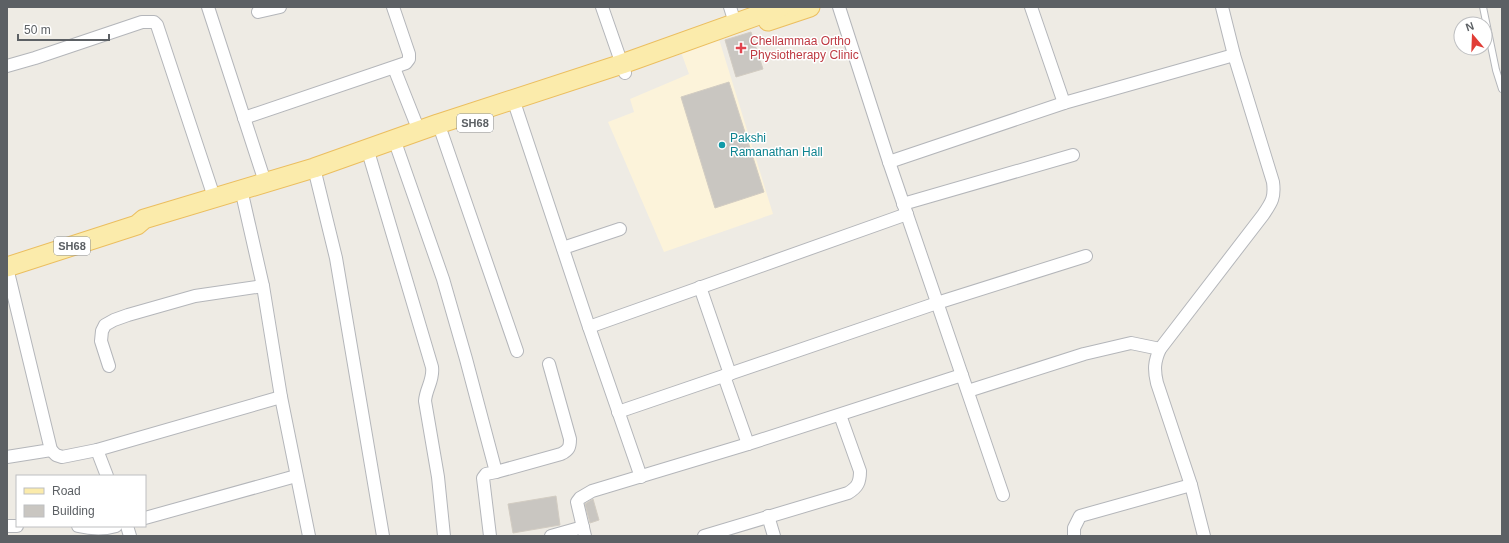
<svg xmlns="http://www.w3.org/2000/svg" width="1509" height="543" viewBox="0 0 1509 543" font-family="Arial,sans-serif">
  <style>
    .commercial { fill: #fcf3da }
    .building { fill: #c9c6c1; stroke: #d2ccc2 }
    .lines { fill: none; stroke-linecap: round; stroke-linejoin: round }
    .lane-casing { stroke: #b4b6ba; stroke-width: 8 }
    .street-casing { stroke: #b4b6ba; stroke-width: 14 }
    .primary-casing { stroke: #ebbe5f; stroke-width: 21 }
    .lane { stroke: #fff; stroke-width: 6 }
    .street { stroke: #fff; stroke-width: 12 }
    .primary { stroke: #fbebab; stroke-width: 19 }
    .health-dot { fill: #e0444e; stroke: #fff; stroke-width: 1.5 }
    .culture-dot { fill: #0f9aa8; stroke: #fff; stroke-width: 1.5 }
    .labels { text-anchor: middle; dominant-baseline: central; stroke-width: 3; stroke-linejoin: round; paint-order: stroke }
    .shield { fill: #fff; stroke: #8d9092; stroke-width: 1 }
    .shield-label { font-size: 11px; font-weight: bold; fill: #5c6064 }
    .health-label { font-size: 12px; fill: #be3a42; stroke: #fff; text-anchor: start }
    .culture-label { font-size: 12px; fill: #0d838f; stroke: #fff; text-anchor: start }
  </style>
  <rect width="100%" height="100%" fill="#eeebe4"/>
  <polygon class="commercial" points="719,39 773,214 664,252 608,122 634,112 630,99 689,74 681,52"/>
  <g class="building">
    <polygon points="751,32 763,69 736,77 725,40"/>
    <polygon points="729,82 764,192 715,208 681,97"/>
    <polygon points="556,496 560,525 513,533 508,504"/>
    <polygon points="593,499 599,520 590,523 585,504"/>
  </g>
  <g class="lines">
    <g class="lane-casing">
      <polyline id="lane" points="1483,7 1496,70 1502,89"/>
    </g>
    <g class="street-casing">
      <g id="street">
        <polyline points="208,7 265,182"/>
        <polyline points="602,7 625,73"/>
        <polyline points="730,7 735,23"/>
        <polyline points="839,7 889,162 1003,495"/>
        <polyline points="1031,7 1064,103"/>
        <polyline points="258,12 280,7"/>
        <polyline points="7,66 35,58 142,22 154,22 157,25 214,197"/>
        <polyline points="394,68 419,131"/>
        <polyline points="513,99 589,327 641,477"/>
        <polyline points="244,118 406,63 409,59 409,54 393,7"/>
        <polyline points="442,134 517,351"/>
        <polyline points="394,139 443,279 466,359 496,472 486,474 483,478 490,536"/>
        <path d="M 370,158 L 432,367 C 434,380 426,388 425,401 L 438,477 L 444,536"/>
        <polyline points="889,162 1064,103 1234,55"/>
        <polyline points="314,168 336,258 383,536"/>
        <polyline points="243,198 263,286 281,397 309,536"/>
        <polyline points="903,204 1073,155"/>
        <polyline points="563,248 620,229"/>
        <polyline points="7,268 51,450 7,457"/>
        <polyline points="700,287 730,374"/>
        <polyline points="589,327 907,214"/>
        <polyline points="109,366 101,341 102,331 105,325 114,320 128,315 195,296 263,286"/>
        <polyline points="724,376 748,444"/>
        <polyline points="968,391 1084,354 1131,343 1160,349"/>
        <polyline points="618,412 937,303 1086,256"/>
        <polyline points="51,450 56,455 62,457 97,450 281,397"/>
        <polyline points="97,450 107,476"/>
        <path d="M 496,472 L 561,454 C 569,450 570,447 570,439 L 549,364"/>
        <polyline points="768,516 774,536"/>
        <polyline points="145,518 296,476"/>
        <polyline points="7,526 17,526"/>
        <path d="M 78,526 C 91,529 103,530 116,526"/>
        <polyline points="127,526 130,536"/>
        <polyline points="551,536 583,527"/>
        <polyline points="585,536 577,502 580,498 592,491 748,444 962,375"/>
        <path d="M 704,536 L 848,493 C 858,487 860,482 860,471 L 840,415"/>
        <polyline points="1074,536 1074,528 1080,516 1191,485"/>
        <path d="M 1204,536 L 1191,485 L 1157,383 C 1154,370 1154,362 1160,349 L 1263,215 C 1272,202 1275,197 1273,182 L 1234,55 L 1222,7"/>
      </g>
    </g>
    <g class="primary-casing">
      <g id="primary">
        <polyline points="768,21 810,7"/>
        <polyline points="7,267 137,225 144,219 314,168 438,124 622,64 781,7"/>
      </g>
    </g>
    <use href="#lane" class="lane"/>
    <use href="#street" class="street"/>
    <use href="#primary" class="primary"/>
  </g>
  <path class="health-dot" d="M739 42h4v4h4v4h-4v4h-4v-4h-4v-4h4z"/>
  <circle class="culture-dot" cx="722" cy="145" r="4"/>
  <g class="labels">
    <g class="shield">
      <rect x="457" y="114" width="36" height="18" rx="3"/>
      <rect x="54" y="237" width="36" height="18" rx="3"/>
    </g>
    <g class="shield-label">
      <text x="475" y="123">SH68</text>
      <text x="72" y="246">SH68</text>
    </g>
    <g class="health-label">
      <text x="750" y="41">Chellammaa Ortho<tspan x="750" dy="14">Physiotherapy Clinic</tspan></text>
    </g>
    <g class="culture-label">
      <text x="730" y="138">Pakshi<tspan x="730" dy="14">Ramanathan Hall</tspan></text>
    </g>
  </g>
  <rect width="1509" height="543" fill="none" stroke="#5c6064" stroke-width="16"/>
  <rect x="16" y="475" width="130" height="52" fill="#ffffff" stroke="#bebfc1"/>
  <rect x="24" y="488" width="20" height="6" fill="#fbebab" stroke="#bebfc1"/>
  <text x="52" y="495" font-size="12" fill="#5c6064">Road</text>
  <rect x="24" y="505" width="20" height="12" fill="#c9c6c1" stroke="#bebfc1"/>
  <text x="52" y="515" font-size="12" fill="#5c6064">Building</text>
  <g transform="translate(1473 36) rotate(341)"><circle r="19" fill="#ffffff" stroke="#bebfc1"/>
  <path d="M0-3L7 15L0 10L-7 15Z" fill="#e13d36"/>
  <text y="-6" font-size="11" font-weight="bold" text-anchor="middle" fill="#5c6064">N</text>
  </g>
  <path d="M18 34v6h91v-6" fill="none" stroke="#5c6064" stroke-width="2"/>
  <text x="24" y="34" font-size="12" fill="#5c6064" stroke="#ffffff" stroke-width="3" paint-order="stroke">50 m</text>
</svg>
